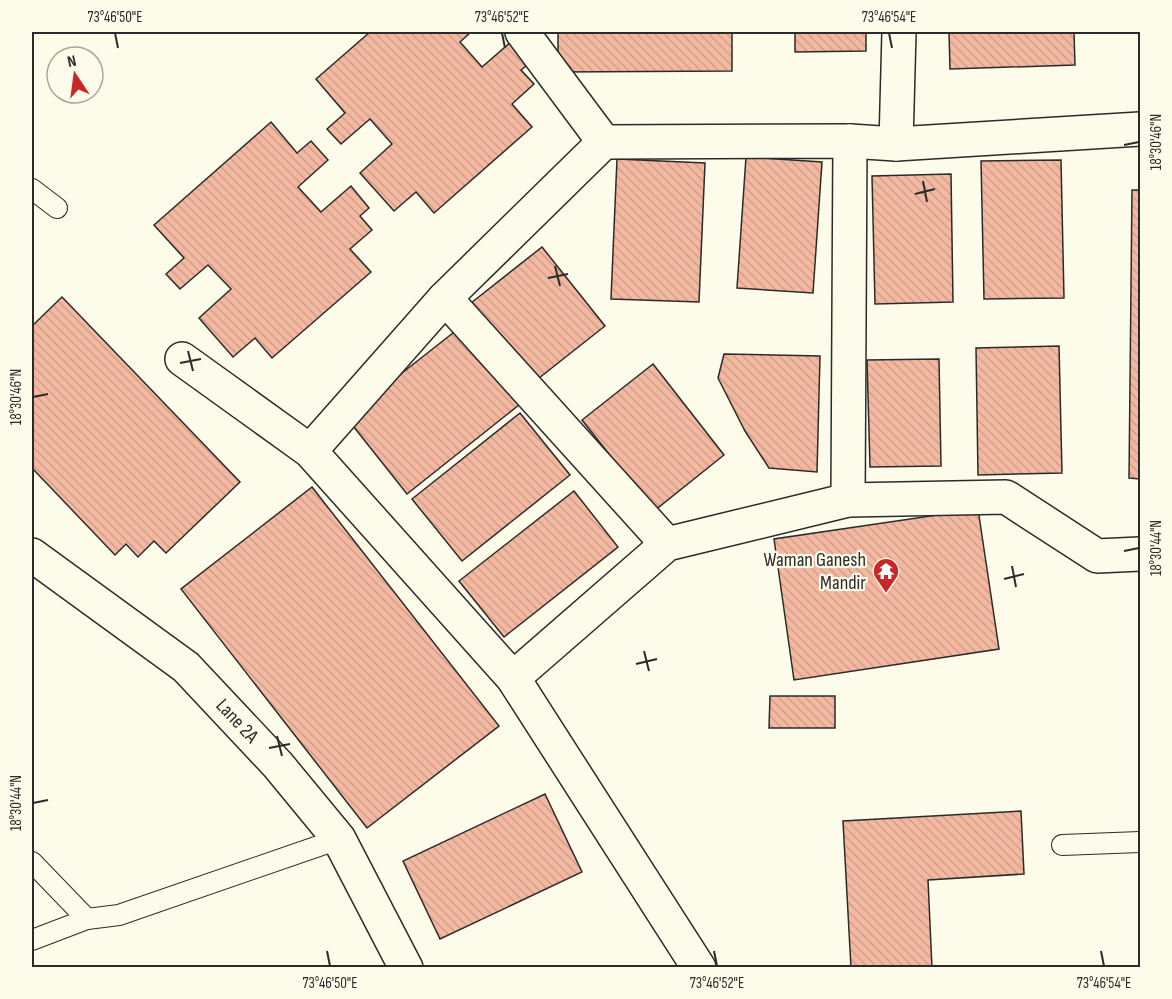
<svg xmlns="http://www.w3.org/2000/svg" width="1172" height="999" viewBox="0 0 1172 999" font-family="'Sofia Sans Condensed',sans-serif">
  <style>
    .building { fill: url(#building-back-hatch); stroke: #2b2b2b; stroke-width: 1.5 }
    .lines { fill: none; stroke-linecap: round; stroke-linejoin: round }
    .lane-casing { stroke: #2b2b2b; stroke-width: 22 }
    .street-casing { stroke: #2b2b2b; stroke-width: 36 }
    .lane { stroke: #fdfbea; stroke-width: 20 }
    .street { stroke: #fdfbea; stroke-width: 33 }
    .ticks { fill: none; stroke: #2b2b2b; stroke-width: 2 }
    .labels { text-anchor: middle; dominant-baseline: central; stroke-width: 4.5; stroke-linejoin: round; paint-order: stroke }
    .poi-label { font-size: 20px; fill: #2b2b2b; stroke: #fdfbea; text-anchor: end }
    .street-label { font-size: 20px; fill: #2b2b2b; stroke: #fdfbea }
    .neatline { fill: none; stroke: #2b2b2b; stroke-width: 2 }
    .ticks-label { font-size: 15px; text-anchor: middle; fill: #2b2b2b }
  </style>
  <defs>
    <pattern id="building-back-hatch" width="6" height="6" patternUnits="userSpaceOnUse" patternTransform="scale(1.5)"><rect width="6" height="6" fill="#f2b8a0"/><path d="M-1 5l2 2M0 0l6 6M5-1l2 2" fill="none" stroke="#d09e8a"/></pattern>
  </defs>
  <rect width="100%" height="100%" fill="#fdfbea"/>
  <g class="building">
    <polygon points="370,32 471,32 460,42 482,67 512,41 531,62 521,70 534,84 512,104 532,127 434,213 416,192 394,211 360,173 392,144 370,119 341,144 327,129 345,113 316,79"/>
    <polygon points="558,32 732,32 732,71 558,72"/>
    <polygon points="795,32 866,32 866,51 795,52"/>
    <polygon points="949,32 1074,32 1075,65 950,69"/>
    <polygon points="271,122 297,153 311,141 328,160 298,187 321,212 351,186 369,208 360,216 372,230 350,249 371,272 272,358 255,338 233,357 199,318 231,289 208,265 180,289 166,274 184,258 154,225"/>
    <polygon points="746,157 822,162 813,293 737,288"/>
    <polygon points="617,159 705,163 699,302 611,299"/>
    <polygon points="1061,160 1064,298 984,299 981,161"/>
    <polygon points="951,174 953,302 875,304 872,176"/>
    <polygon points="1132,190 1140,190 1140,479 1129,478"/>
    <polygon points="542,247 605,326 534,382 471,303"/>
    <polygon points="62,297 240,482 166,553 154,541 138,557 126,544 115,555 32,468 32,326"/>
    <polygon points="458,329 519,405 407,494 346,417"/>
    <polygon points="1059,346 1062,473 978,475 976,348"/>
    <polygon points="724,354 820,356 817,472 769,468 745,431 718,378"/>
    <polygon points="939,359 941,466 870,467 867,360"/>
    <polygon points="653,364 724,455 654,511 582,420"/>
    <polygon points="520,413 570,475 462,561 412,499"/>
    <polygon points="312,487 499,726 367,828 181,589"/>
    <polygon points="574,491 618,547 504,637 459,581"/>
    <polygon points="978,509 999,649 794,680 774,539"/>
    <polygon points="770,696 835,696 835,728 769,728"/>
    <polygon points="545,794 582,872 440,939 403,861"/>
    <polygon points="1021,811 1024,874 928,880 932,968 851,968 843,821"/>
  </g>
  <g class="lines">
    <g class="lane-casing">
      <g id="lane">
        <polyline points="32,189 57,208"/>
        <polyline points="1062,845 1140,842"/>
        <polyline points="32,862 87,919 119,915 339,839"/>
        <polyline points="32,940 87,919"/>
      </g>
    </g>
    <g class="street-casing">
      <g id="street">
        <polyline points="522,32 604,142"/>
        <polyline points="896,144 899,32"/>
        <polyline points="445,298 667,544"/>
        <polyline points="182,359 310,451 513,678 699,968"/>
        <polyline points="310,451 445,298 604,142 850,141 896,144 1140,129"/>
        <polyline points="848,500 850,141"/>
        <polyline points="32,555 186,667 278,765 339,839 406,968"/>
        <polyline points="513,678 667,544 848,500 1006,497 1097,556 1140,554"/>
      </g>
    </g>
    <use href="#lane" class="lane"/>
    <use href="#street" class="street"/>
  </g>
  <path class="ticks" d="M 115,33 L 118,48M 502,33 L 505,48M 889,33 L 892,48M 1124,145 L 1139,142M 923,181 L 927,202M 915,194 L 935,189M 555,266 L 560,286M 548,278 L 568,274M 188,351 L 193,371M 180,363 L 201,359M 33,397 L 48,394M 1124,551 L 1139,548M 1012,566 L 1016,587M 1004,579 L 1024,574M 644,651 L 649,671M 636,664 L 657,659M 277,736 L 282,756M 269,748 L 290,744M 33,803 L 48,800M 327,951 L 330,966M 714,951 L 717,966M 1101,951 L 1104,966"/>
  <defs>
    <g id="temple-pin" transform="scale(1.35)"><path d="M0 17L-7.5 6A9.5 9.5 0 1 1 7.5 6Z" fill="#c62828" stroke="#fdfbea"/><path d="M0-6L5-2H3V0L6.5 2.5H4V6H1.5V3h-3V6H-4V2.5H-6.5L-3 0V-2H-5Z" fill="#fff"/></g>
  </defs>
  <g fill-rule="evenodd">
    <use href="#temple-pin" x="886" y="571"/>
  </g>
  <g class="labels">
    <g class="poi-label">
      <text x="866" y="560">Waman Ganesh<tspan x="866" dy="23">Mandir</tspan></text>
    </g>
    <g class="street-label">
      <text transform="translate(237 721) rotate(47)">Lane 2A</text>
    </g>
  </g>
  <rect width="1172" height="999" fill="none" stroke="#fdfbea" stroke-width="66"/>
  <g transform="translate(75 75) rotate(347)"><circle r="28" fill="#fdfbea" stroke="#a9a89e" stroke-width="1.5"/>
  <path d="M0-4.5L10 22L0 15L-10 22Z" fill="#c62828"/>
  <text y="-9" font-size="16" font-weight="bold" text-anchor="middle" fill="#2b2b2b">N</text>
  </g>
  <rect x="33" y="33" width="1106" height="933" class="neatline"/>
  <g class="ticks-label">
    <text x="115" y="22">73°46'50"E</text>
    <text x="502" y="22">73°46'52"E</text>
    <text x="889" y="22">73°46'54"E</text>
    <text transform="translate(1156 142) rotate(-90)" y="5">18°30'46"N</text>
    <text transform="translate(16 397) rotate(-90)" y="5">18°30'46"N</text>
    <text transform="translate(1156 548) rotate(-90)" y="5">18°30'44"N</text>
    <text transform="translate(16 803) rotate(-90)" y="5">18°30'44"N</text>
    <text x="330" y="988">73°46'50"E</text>
    <text x="717" y="988">73°46'52"E</text>
    <text x="1104" y="988">73°46'54"E</text>
  </g>
</svg>
